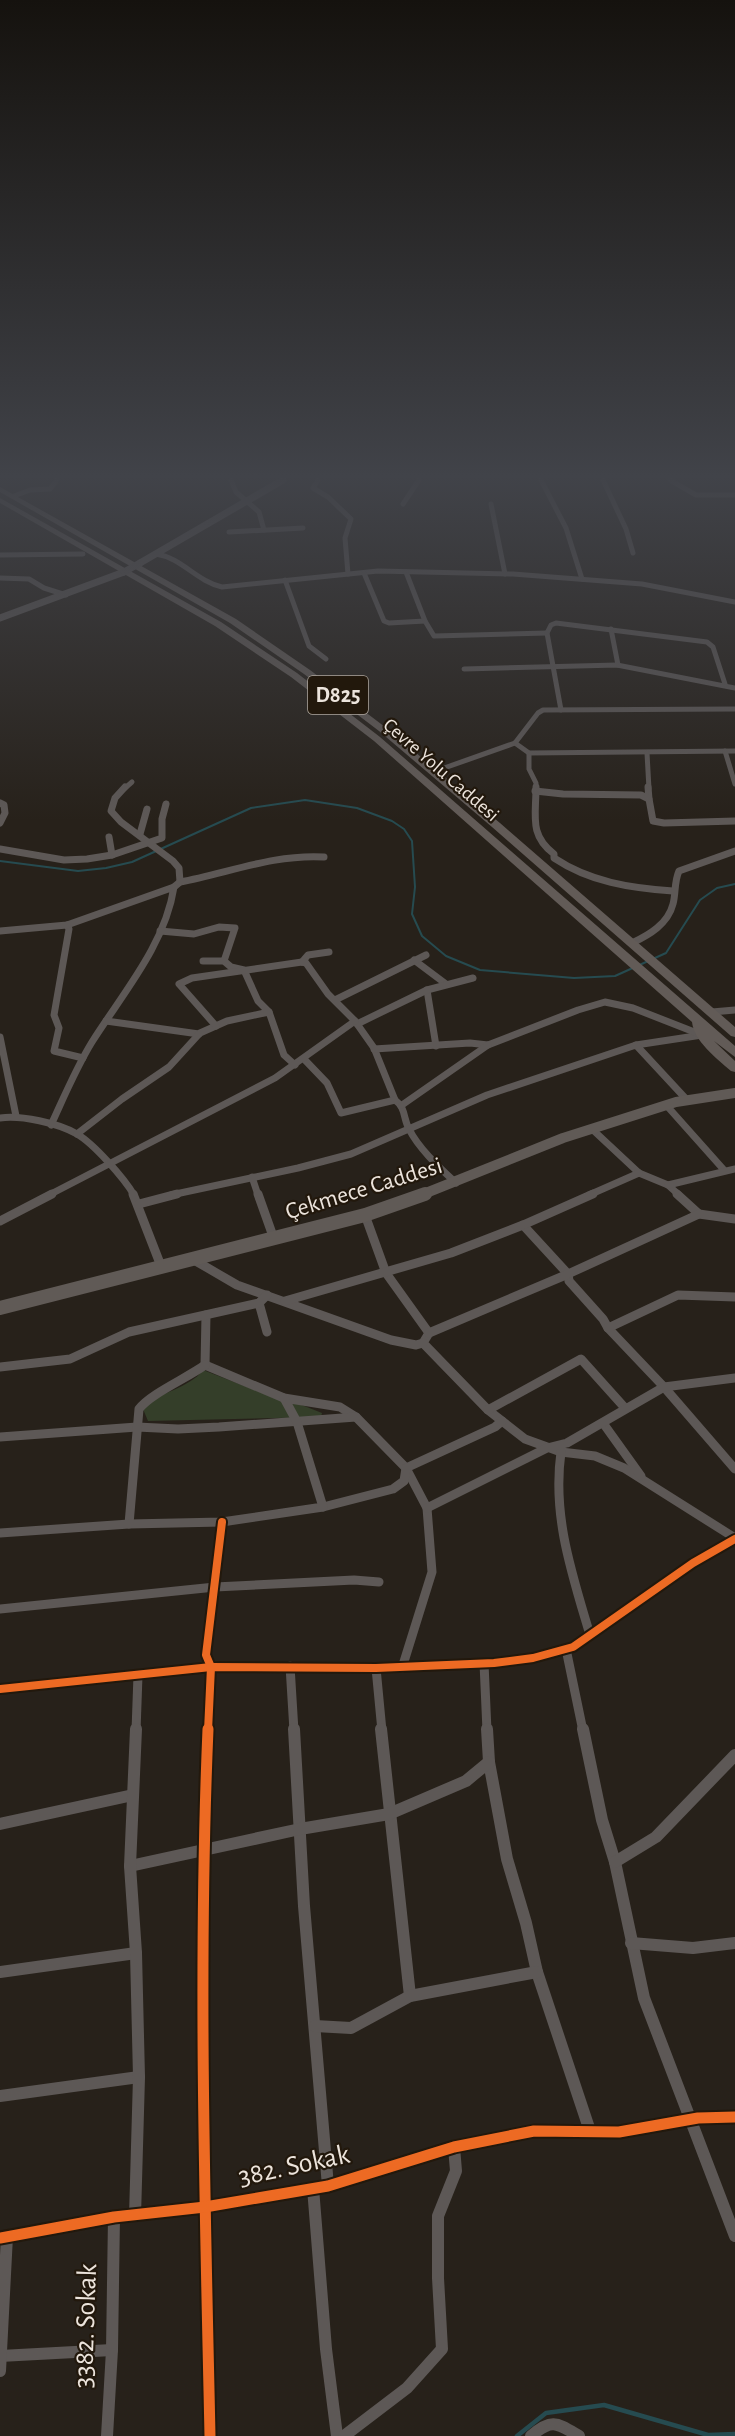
<svg xmlns="http://www.w3.org/2000/svg" width="735" height="2436" viewBox="0 0 735 2436" font-family="'Alegreya Sans',sans-serif">
  <style>
    .green { fill: #343e29 }
    .lines { fill: none; stroke-linecap: round; stroke-linejoin: round }
    .stream-far1 { stroke: #264b50; stroke-width: 2 }
    .stream { stroke: #264b50; stroke-width: 4.5 }
    .minor-far3 { stroke: #5d5856; stroke-width: 5 }
    .minor-far2 { stroke: #5d5856; stroke-width: 7 }
    .minor-far1 { stroke: #5d5856; stroke-width: 9 }
    .minor { stroke: #5d5856; stroke-width: 12 }
    .tertiary { stroke: #5d5856; stroke-width: 7 }
    .secondary-far1 { stroke: #605a56; stroke-width: 10 }
    .secondary { stroke: #605a56; stroke-width: 14 }
    .trunk { fill: #625b57; fill-rule: evenodd }
    .tertiary-bridge { stroke: #5d5856; stroke-width: 7 }
    .cycleway-far1-casing { stroke: #22180c; stroke-width: 12 }
    .cycleway-casing { stroke: #22180c; stroke-width: 15 }
    .cycleway-far1 { stroke: #ed6a23; stroke-width: 8 }
    .cycleway { stroke: #ed6a23; stroke-width: 11 }
    .labels { text-anchor: middle; dominant-baseline: central; stroke-width: 4.5; stroke-linejoin: round; paint-order: stroke }
    .far-street-label { font-size: 20px; fill: #ece4dc; stroke: #22180c }
    .shield { fill: #22180c; stroke: #afa79e; stroke-width: 1.5 }
    .shield-label { font-size: 22px; font-weight: bold; fill: #ece4dc }
    .street-label { font-size: 24px; fill: #ece4dc; stroke: #22180c }
    .near-street-label { font-size: 28px; fill: #ece4dc; stroke: #22180c }
  </style>
  <rect width="100%" height="100%" fill="#27211a"/>
  <path class="green" d="M 203,1370 L 265,1394 L 284,1398 L 322,1413 L 321,1417 L 148,1421 L 143,1409 C 159,1391 189,1389 203,1370 Z"/>
  <g class="lines">
    <polyline class="stream-far1" points="0,861 78,871 106,868 132,862 251,808 305,800 357,808 392,821 404,829 412,841 415,887 412,914 422,936 446,956 480,970 574,978 615,976 666,953 700,900 717,888 735,884"/>
    <polyline class="stream" points="517,2436 546,2413 604,2405 708,2435 735,2434"/>
    <g class="minor-far3">
      <polyline points="231,480 236,492 259,512 264,530"/>
      <polyline points="318,480 313,488 328,497 351,519 345,538 348,574"/>
      <polyline points="541,480 566,528 582,579"/>
      <polyline points="603,480 626,529 633,553"/>
      <polyline points="670,480 696,495 735,495"/>
      <polyline points="14,496 30,490 50,489 57,480"/>
      <polyline points="403,504 419,480"/>
      <polyline points="491,504 505,574"/>
      <polyline points="229,532 303,528"/>
      <path d="M 156,554 C 182,558 196,581 222,587 L 378,571 L 513,574 L 642,584 L 735,602"/>
      <polyline points="0,555 83,554"/>
      <polyline points="406,572 425,621 434,636 547,633"/>
      <polyline points="364,573 384,621 389,623 425,621"/>
      <polyline points="0,578 29,579 44,588 66,595"/>
      <polyline points="285,580 309,646 326,659"/>
      <polyline points="611,629 618,665"/>
      <polyline points="464,669 617,665 735,688"/>
      <polyline points="561,710 547,633 551,625 556,623 707,642 713,647 725,684"/>
      <polyline points="515,743 529,753 735,751"/>
      <polyline points="725,751 735,784"/>
      <polyline points="529,753 529,769 536,783 536,789"/>
      <polyline points="647,753 649,789"/>
      <polyline points="433,772 515,743 538,713 543,710 735,709"/>
      <polyline points="124,789 132,782"/>
    </g>
    <g class="minor-far2">
      <polyline points="125,787 115,798 111,811 121,822 173,861 179,868 180,882"/>
      <path d="M 536,787 C 536,816 529,835 554,854 L 554,858 C 590,882 630,888 673,891"/>
      <polyline points="648,787 649,799"/>
      <polyline points="535,791 563,794 641,795 649,799 653,821 664,823 735,821"/>
      <polyline points="0,803 4,805 5,813 0,823"/>
      <polyline points="140,834 147,809"/>
      <polyline points="109,837 112,855"/>
      <polyline points="0,849 64,860 87,859 112,855 162,838 162,819 166,804"/>
      <path d="M 174,887 L 180,882 C 228,873 274,854 324,857"/>
      <polyline points="67,925 69,929 54,1015 59,1028 54,1051 83,1058"/>
      <path d="M 0,931 L 67,925 L 174,887 C 165,945 123,993 92,1042 C 76,1068 64,1097 51,1125"/>
      <polyline points="160,931 194,934 219,927 235,928 224,961"/>
      <path d="M 632,943 C 649,935 668,924 673,904 C 676,893 674,882 679,871 L 735,851"/>
      <polyline points="414,960 446,984"/>
      <polyline points="302,962 308,955 329,952"/>
      <polyline points="427,990 436,1046"/>
      <polyline points="335,1000 426,955"/>
      <polyline points="269,1012 284,1055 295,1065"/>
      <polyline points="712,1012 735,1010"/>
      <polyline points="106,1021 199,1034"/>
      <path d="M 355,1021 L 374,1048 L 395,1100 C 406,1108 403,1118 409,1129 C 419,1149 440,1168 456,1183"/>
      <polyline points="357,1024 427,990 473,978"/>
      <polyline points="0,1037 16,1116"/>
      <polyline points="636,1045 702,1035"/>
      <polyline points="374,1049 470,1043 488,1045 578,1010 605,1002 633,1008 702,1035"/>
      <polyline points="304,1059 327,1083 341,1113 395,1100"/>
      <polyline points="402,1105 488,1045"/>
      <polyline points="667,1106 724,1170"/>
      <path d="M 0,1118 C 21,1115 58,1123 77,1134 C 94,1144 124,1178 134,1195"/>
      <polyline points="593,1130 639,1173 668,1185 679,1195"/>
      <polyline points="77,1134 122,1099 169,1067 200,1033 227,1021 269,1012 258,1001 244,970 231,967 224,961 203,961"/>
      <polyline points="252,1177 258,1195"/>
      <polyline points="668,1185 735,1169"/>
      <polyline points="49,1195 275,1078 355,1021 328,994 306,963 302,962 192,978 179,984 216,1026"/>
      <polyline points="171,1195 298,1168 351,1154 487,1095 636,1045 687,1100"/>
      <polyline points="589,1195 639,1173"/>
    </g>
    <g class="minor-far1">
      <polyline points="133,1194 161,1266"/>
      <polyline points="258,1194 274,1239"/>
      <polyline points="677,1194 699,1214"/>
      <polyline points="139,1204 177,1194"/>
      <polyline points="365,1215 386,1273 429,1333 423,1343 488,1410 525,1439 561,1452 595,1456 624,1468 735,1538"/>
      <polyline points="0,1221 52,1194"/>
      <polyline points="523,1225 568,1274 569,1281 603,1319 608,1328 664,1387 735,1469"/>
      <polyline points="194,1260 237,1285 391,1340 416,1345 423,1343"/>
      <polyline points="285,1301 451,1253 523,1225 593,1194"/>
      <polyline points="259,1303 267,1332"/>
      <polyline points="608,1328 678,1295 735,1297"/>
      <polyline points="429,1333 568,1274 699,1214 735,1219"/>
      <polyline points="205,1365 284,1398 340,1407 356,1417 406,1468 427,1508 432,1572 402,1668"/>
      <polyline points="205,1365 206,1315"/>
      <polyline points="0,1367 70,1359 129,1332 259,1303 267,1295"/>
      <polyline points="488,1410 581,1359 625,1408"/>
      <polyline points="603,1423 641,1476"/>
      <polyline points="0,1437 137,1427 178,1429 219,1427 356,1417"/>
      <path d="M 561,1452 C 552,1516 572,1574 590,1635"/>
      <polyline points="323,1507 393,1489 404,1481 406,1468 495,1427 502,1421"/>
      <polyline points="427,1508 547,1448 567,1443 664,1387 735,1378"/>
      <path d="M 129,1524 L 139,1409 C 150,1394 187,1378 205,1365"/>
      <polyline points="0,1533 129,1524 222,1522 323,1507 297,1422 284,1398"/>
      <polyline points="0,1609 215,1587 354,1580 379,1582"/>
      <polyline points="566,1649 583,1731"/>
      <polyline points="484,1663 487,1731"/>
      <polyline points="290,1666 294,1731"/>
      <polyline points="376,1668 382,1731"/>
      <polyline points="0,1689 211,1667 376,1668 494,1663 533,1658 573,1647 693,1563 735,1539"/>
      <polyline points="136,1731 138,1675"/>
      <polyline points="208,1731 211,1667 206,1655 222,1522"/>
    </g>
    <g class="minor">
      <path d="M 208,1729 C 198,1965 205,2201 210,2436"/>
      <polyline points="294,1729 304,1906 328,2186"/>
      <polyline points="381,1729 410,1996"/>
      <polyline points="487,1729 489,1762 507,1859 526,1923 537,1972 590,2131"/>
      <polyline points="583,1729 602,1820 615,1862 644,1998 735,2236"/>
      <polyline points="0,1824 133,1795"/>
      <polyline points="615,1862 656,1837 735,1755"/>
      <polyline points="130,1866 300,1829 389,1814 466,1781 489,1762"/>
      <polyline points="631,1943 693,1948 735,1943"/>
      <polyline points="0,1972 136,1953"/>
      <polyline points="315,2026 351,2028 410,1996 537,1972"/>
      <polyline points="0,2096 139,2077"/>
      <polyline points="313,2188 326,2349 337,2436"/>
      <polyline points="135,2216 139,2077 136,1953 130,1866 136,1729"/>
      <polyline points="0,2238 114,2217 205,2207 328,2186 454,2147 534,2131 619,2132 698,2118 735,2117"/>
      <polyline points="0,2356 112,2350"/>
      <polyline points="0,2371 7,2236"/>
      <polyline points="107,2436 112,2350 114,2217"/>
      <polyline points="344,2436 407,2388 442,2349 438,2278 438,2216 456,2171 454,2147"/>
      <path d="M 531,2436 C 552,2418 557,2423 579,2436"/>
    </g>
    <g class="tertiary">
      <polyline points="140,563 283,480"/>
      <polyline points="0,618 124,572"/>
    </g>
    <polyline class="secondary-far1" points="421,1195 563,1138 676,1102 735,1093"/>
    <polyline class="secondary" points="0,1308 365,1215 425,1194"/>
    <g class="trunk">
      <polygon points="0,487 236,619 310,670 385,727 500,823 735,1027 735,1037 731,1036 492,827 379,731 304,674 230,623 0,492"/>
      <path d="M 0,498 L 221,622 L 297,673 L 380,737 L 735,1046 L 735,1057 L 714,1041 L 735,1061 L 735,1072 L 731,1071 C 716,1058 694,1041 692,1022 L 374,741 L 291,677 L 215,626 L 0,503 Z"/>
    </g>
    <polyline class="tertiary-bridge" points="124,572 140,563"/>
    <g class="cycleway-far1-casing">
      <g id="cycleway-far1">
        <polyline points="0,1689 211,1667 376,1668 494,1663 533,1658 573,1647 693,1563 735,1539"/>
        <polyline points="208,1731 211,1667 206,1655 222,1522"/>
      </g>
    </g>
    <g class="cycleway-casing">
      <g id="cycleway">
        <path d="M 208,1729 C 198,1965 205,2201 210,2436"/>
        <polyline points="0,2238 114,2217 205,2207 328,2186 454,2147 534,2131 619,2132 698,2118 735,2117"/>
      </g>
    </g>
    <use href="#cycleway-far1" class="cycleway-far1"/>
    <use href="#cycleway" class="cycleway"/>
  </g>
  <linearGradient id="sky" x2="0" y2="1"><stop stop-color="#15120e"/><stop offset="0.58" stop-color="#414349"/><stop offset="1" stop-color="#414349" stop-opacity="0"/></linearGradient>
  <rect width="735" height="821" fill="url(#sky)"/>
  <g class="labels">
    <g class="far-street-label">
      <text transform="translate(441 770) rotate(41)">Çevre Yolu Caddesi</text>
    </g>
    <rect class="shield" x="308" y="676" width="60" height="38" rx="4.5"/>
    <g class="shield-label">
      <text x="338" y="695">D825</text>
    </g>
    <g class="street-label">
      <text transform="translate(364 1189) rotate(-17)">Çekmece Caddesi</text>
    </g>
    <g class="near-street-label">
      <text transform="translate(294 2166) rotate(-12)">382. Sokak</text>
      <text transform="translate(86 2326) rotate(-88)">3382. Sokak</text>
    </g>
  </g>
</svg>
